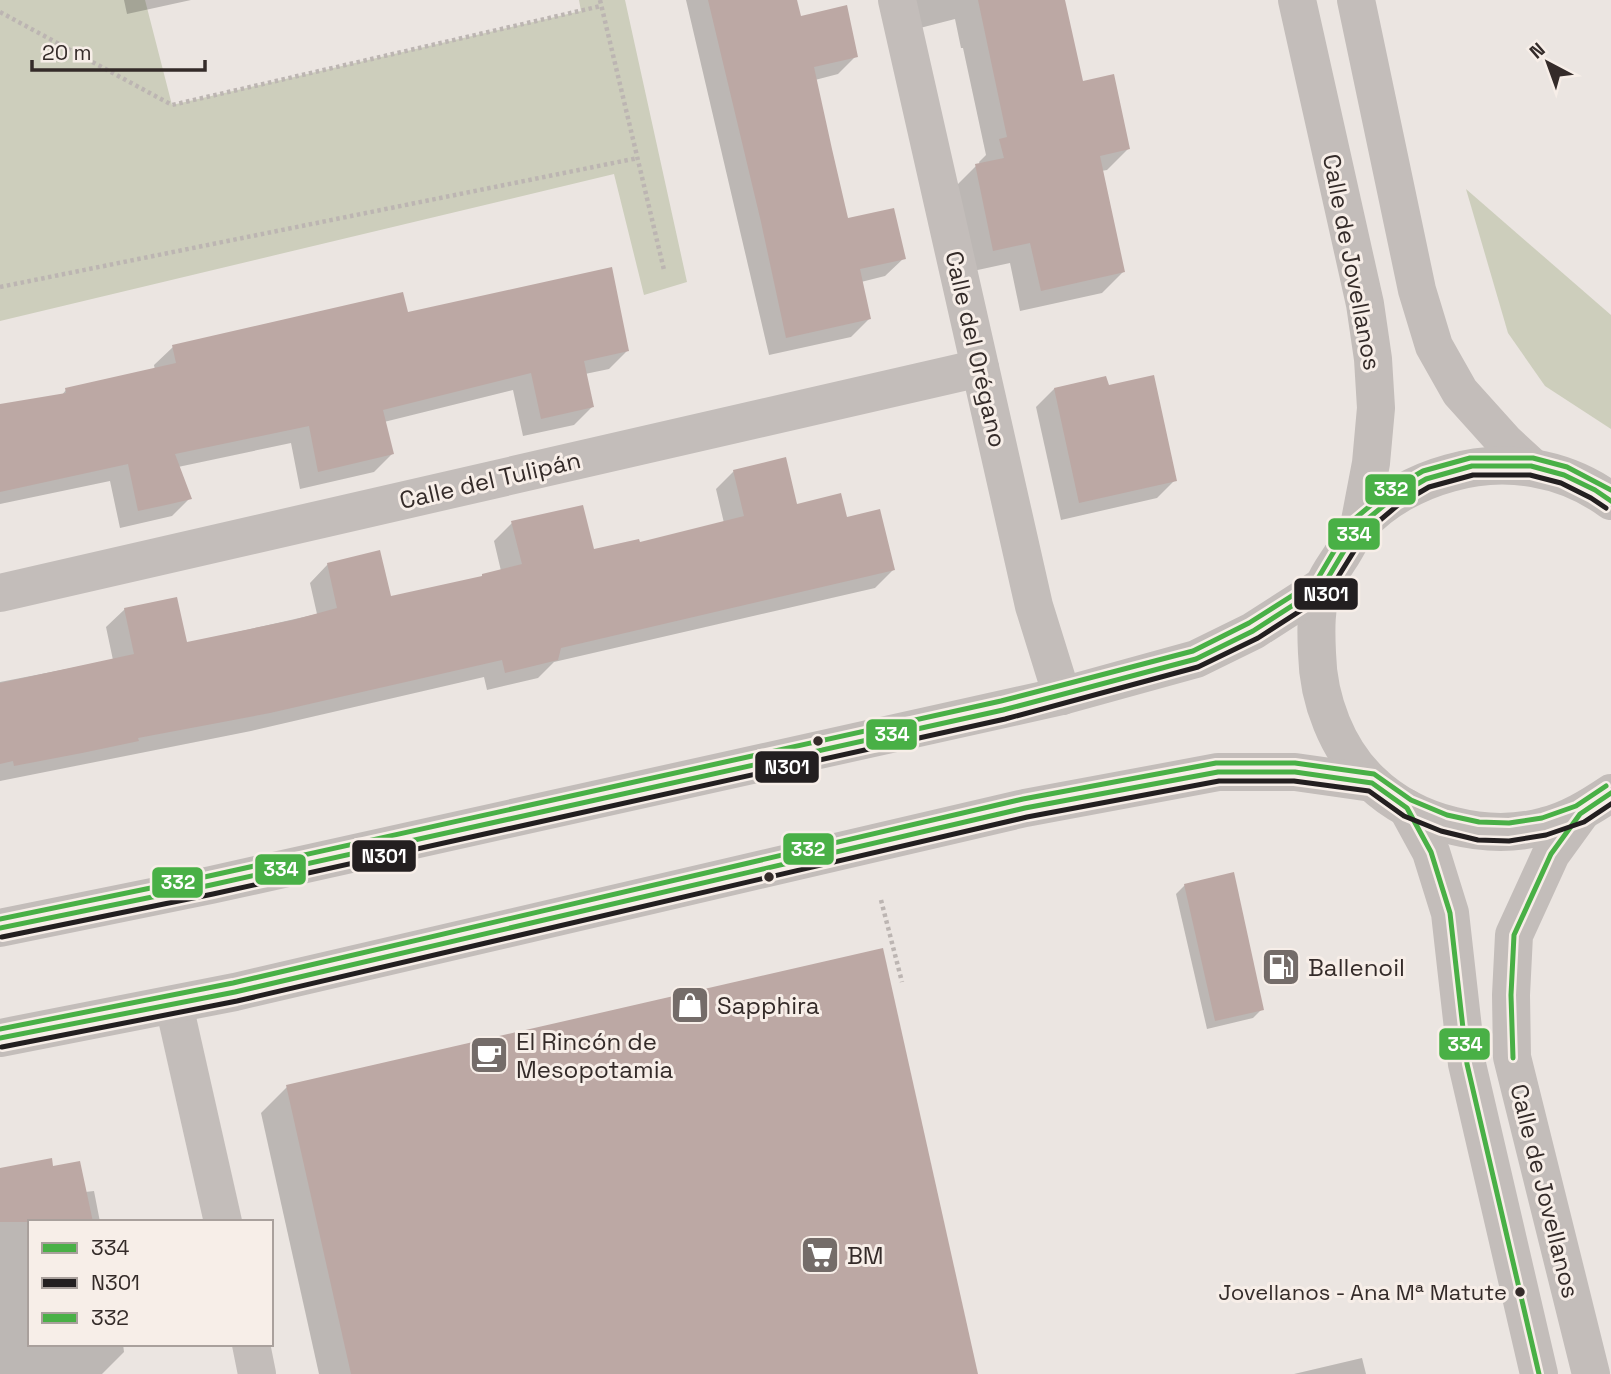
<svg xmlns="http://www.w3.org/2000/svg" width="1611" height="1374" viewBox="0 0 1611 1374" font-family="'Space Grotesk',sans-serif">
  <style>
    .green { fill: #cdcebc }
    .shadow { fill: #0003 }
    .building { fill: #bca8a4 }
    .lines { fill: none; stroke-linecap: round; stroke-linejoin: round }
    .path { stroke: #bcb5b2; stroke-width: 4.5; stroke-dasharray: 3.5 3.5; stroke-linecap: butt }
    .minor { stroke: #c3bdba; stroke-width: 38 }
    .tertiary { stroke: #c3bdba; stroke-width: 38 }
    .bus-1-casing { stroke: #f7eee8; stroke-width: 10 }
    .bus-2-casing { stroke: #f7eee8; stroke-width: 10 }
    .bus-3-casing { stroke: #f7eee8; stroke-width: 10 }
    .bus-1 { stroke: #49b046; stroke-width: 5 }
    .bus-2 { stroke: #231f20; stroke-width: 5 }
    .bus-3 { stroke: #49b046; stroke-width: 5 }
    .bus-dot { fill: #342b29; stroke: #f7eee8; stroke-width: 2.5 }
    .labels { text-anchor: middle; dominant-baseline: central; stroke-width: 6; stroke-linejoin: round; paint-order: stroke }
    .bus-label { font-size: 22px; fill: #342b29; stroke: #f7eee8; text-anchor: end }
    .street-label { font-size: 24px; fill: #342b29; stroke: #f7eee8 }
    .poi-label { font-size: 24px; fill: #342b29; stroke: #f7eee8; text-anchor: start }
    .line-badge { stroke: #f7eee8; stroke-width: 2.5 }
    .badge-label { font-size: 19px; text-anchor: middle; font-weight: bold; fill: #fff }
  </style>
  <rect width="100%" height="100%" fill="#ebe5e1"/>
  <g class="green">
    <polygon points="0,0 145,0 172,105 581,11 579,0 625,0 687,282 644,295 614,174 0,321"/>
    <polygon points="1466,189 1611,315 1611,429 1545,386 1508,333"/>
  </g>
  <g class="shadow">
    <polygon points="124,0 191,0 127,14"/>
    <polygon points="686,0 795,0 800,18 856,56 838,74 815,80 847,221 904,258 885,276 861,282 869,319 851,337 769,355"/>
    <polygon points="913,0 1063,0 1082,83 1128,149 1107,170 1101,171 1123,272 1102,293 1020,311 1010,263 973,271 955,187 976,166 980,165 979,162 986,155 963,48 961,48 955,19 920,28"/>
    <polygon points="407,314 627,351 609,369 585,374 592,407 574,425 523,436 513,390 384,422 392,454 374,472 300,489 291,443 178,467 190,498 172,516 120,528 110,481 0,504 0,407 61,396 66,390 155,370 154,365 173,347"/>
    <polygon points="1108,387 1175,480 1157,498 1061,520 1036,407 1054,389"/>
    <polygon points="734,471 796,506 846,519 893,570 875,588 554,662 538,678 487,690 484,677 251,731 0,781 0,682 113,660 106,627 125,609 185,644 317,614 310,583 328,564 389,598 480,578 501,571 494,541 512,523 592,551 639,544 724,523 716,489"/>
    <polygon points="1185,885 1262,1009 1253,1018 1207,1029 1176,894"/>
    <polygon points="287,1087 976,1374 319,1374 261,1113"/>
    <polygon points="51,1168 85,1192 94,1191 100,1222 30,1222 30,1344 123,1344 124,1352 102,1374 0,1374 0,1170"/>
    <polygon points="1362,1358 1366,1374 1294,1374"/>
  </g>
  <g class="building">
    <polygon points="708,0 797,0 801,16 847,5 858,57 814,67 832,149 848,218 894,208 906,259 860,269 871,319 786,338 761,222"/>
    <polygon points="978,0 1065,0 1083,81 1114,74 1130,149 1100,156 1125,272 1041,291 1030,243 993,251 975,164 1004,158 999,139 1007,137"/>
    <polygon points="612,267 629,351 584,361 594,407 541,419 531,373 383,410 394,454 318,472 309,426 175,454 192,499 166,505 138,511 128,464 0,492 0,404 66,393 65,388 176,363 172,345 403,292 408,312"/>
    <polygon points="1154,375 1177,481 1079,503 1054,388 1106,376 1109,385"/>
    <polygon points="786,457 797,504 841,493 847,517 880,509 895,570 561,648 558,660 505,673 502,660 270,713 138,738 139,741 82,753 14,766 13,761 0,764 0,683 134,654 124,608 177,597 187,642 293,620 337,608 327,563 380,550 391,596 482,576 482,574 522,564 511,521 583,505 594,549 639,539 640,542 744,516 733,470"/>
    <polygon points="1234,872 1264,1010 1215,1021 1184,884"/>
    <polygon points="883,948 978,1374 351,1374 286,1085"/>
    <polygon points="52,1158 53,1166 80,1161 93,1222 0,1222 0,1168"/>
  </g>
  <g class="lines">
    <g class="path">
      <polyline points="600,0 664,270"/>
      <polyline points="0,12 172,105 601,6"/>
      <polyline points="0,287 638,158"/>
      <polyline points="881,900 902,982"/>
    </g>
    <g class="minor">
      <polyline points="897,0 1034,606 1062,696"/>
      <polyline points="0,593 980,368"/>
      <polyline points="174,1005 223,1222"/>
      <polyline points="251,1344 257,1374"/>
    </g>
    <g class="tertiary">
      <polyline points="1297,0 1365,304 1373,359 1376,408 1371,463 1359,526"/>
      <polyline points="1356,0 1417,290 1434,346 1460,392 1505,442 1531,466"/>
      <path d="M 1611,501 C 1565,467 1505,457 1450,473 C 1417,482 1383,500 1360,526 C 1353,534 1348,545 1343,553 C 1337,563 1328,574 1324,585 C 1315,605 1316,632 1317,653 C 1318,700 1337,750 1371,782 C 1415,824 1487,842 1545,826 C 1569,820 1590,807 1611,793"/>
      <polyline points="1407,808 1431,852 1450,913 1467,1064 1539,1374"/>
      <polyline points="1580,814 1551,854 1514,935 1511,995 1512,1057 1591,1374"/>
      <polyline points="0,928 211,885 1062,696 1196,659 1253,631 1323,586"/>
      <polyline points="0,1038 235,992 1025,808 1218,772 1295,772 1372,783"/>
    </g>
    <g class="bus-1-casing">
      <g id="bus-1">
        <polyline points="0,928 211,885 1003,710 1196,659 1253,631 1323,586 1359,526 1393,498 1426,479 1472,466 1531,466 1564,475 1595,490 1611,501"/>
        <polyline points="0,1038 235,992 1025,808 1218,772 1295,772 1372,783 1407,808 1431,852 1450,913 1467,1064 1539,1374"/>
        <polyline points="1513,1058 1511,995 1514,935 1551,854 1580,814 1611,793"/>
      </g>
    </g>
    <g class="bus-2-casing">
      <g id="bus-2">
        <polyline points="2,937 213,894 1005,719 1198,667 1258,638 1328,593 1366,532 1398,505 1429,487 1473,475 1530,475 1561,483 1591,498 1606,508"/>
        <polyline points="2,1047 237,1001 1027,817 1219,781 1294,781 1369,791 1404,816 1441,831 1478,840 1509,841 1546,835 1584,822 1611,804"/>
      </g>
    </g>
    <g class="bus-3-casing">
      <g id="bus-3">
        <polyline points="0,919 209,876 1001,701 1193,651 1249,623 1317,580 1352,521 1388,491 1423,471 1470,458 1533,458 1567,467 1611,490"/>
        <polyline points="0,1029 233,983 1023,799 1216,763 1295,763 1374,774 1411,800 1447,815 1479,822 1509,823 1542,818 1576,806 1606,786"/>
      </g>
    </g>
    <use href="#bus-1" class="bus-1"/>
    <use href="#bus-2" class="bus-2"/>
    <use href="#bus-3" class="bus-3"/>
  </g>
  <defs>
    <g id="fuel-square" transform="scale(2.0125)"><rect x="-9" y="-9" width="18" height="18" rx="4" fill="#746c69" stroke="#f7eee8"/><path d="M-5.5-6h7V0h2V4h1.3V-2.5L3-4.5l.8-.8L6-3V5H2.5V1h-1V6h-7ZM-4.2-4.7v3.2H.2V-4.7Z" fill="#fff"/></g>
    <g id="shop-square" transform="scale(2.0125)"><rect x="-9" y="-9" width="18" height="18" rx="4" fill="#746c69" stroke="#f7eee8"/><path d="M-5-2.5h2.3a2.7 3.5 0 0 1 5.4 0H5L5.5 6h-11ZM-1.5-2.5h3a1.5 2.3 0 0 0-3 0Z" fill="#fff"/></g>
    <g id="cafe-square" transform="scale(2.0125)"><rect x="-9" y="-9" width="18" height="18" rx="4" fill="#746c69" stroke="#f7eee8"/><path d="M-5.5-4.5H6V0H3Q3 3.5 0 3.5H-2.5Q-5.5 3.5-5.5 0ZM3-3.2v2h1.7v-2ZM-6 4.5H4V6H-6Z" fill="#fff"/></g>
    <g id="supermarket-square" transform="scale(2.0125)"><rect x="-9" y="-9" width="18" height="18" rx="4" fill="#746c69" stroke="#f7eee8"/><path d="M-6-5.5h2.5l.6 2H6L4.5 2H-2.5L-4.4-4H-6ZM-1.5 3.2a1.3 1.3 0 1 0 .1 0ZM3 3.2a1.3 1.3 0 1 0 .1 0Z" fill="#fff"/></g>
  </defs>
  <g fill-rule="evenodd">
    <use href="#fuel-square" x="1281" y="967"/>
    <use href="#shop-square" x="690" y="1005"/>
    <use href="#cafe-square" x="489" y="1055"/>
    <use href="#supermarket-square" x="820" y="1255"/>
  </g>
  <g class="bus-dot">
    <circle cx="818" cy="741" r="6"/>
    <circle cx="769" cy="877" r="6"/>
    <circle cx="1520" cy="1292" r="6"/>
  </g>
  <g class="labels">
    <g class="bus-label">
      <text x="1507" y="1292">Jovellanos - Ana Mª Matute</text>
    </g>
    <g class="street-label">
      <text transform="translate(1352 262) rotate(79)">Calle de Jovellanos</text>
      <text transform="translate(976 349) rotate(77)">Calle del Orégano</text>
      <text transform="translate(490 480) rotate(-13)">Calle del Tulipán</text>
      <text transform="translate(1545 1191) rotate(76)">Calle de Jovellanos</text>
    </g>
    <g class="poi-label">
      <text x="1308" y="967">Ballenoil</text>
      <text x="717" y="1005">Sapphira</text>
      <text x="516" y="1041">El Rincón de<tspan x="516" dy="28">Mesopotamia</tspan></text>
      <text x="847" y="1255">BM</text>
    </g>
  </g>
  <g class="line-badge">
    <rect x="1364" y="473" width="53" height="33" rx="7" fill="#49b046"/>
    <rect x="1327" y="517" width="54" height="34" rx="7" fill="#49b046"/>
    <rect x="1293" y="577" width="66" height="34" rx="7" fill="#231f20"/>
    <rect x="865" y="718" width="53" height="33" rx="7" fill="#49b046"/>
    <rect x="754" y="750" width="66" height="34" rx="7" fill="#231f20"/>
    <rect x="782" y="832" width="53" height="34" rx="7" fill="#49b046"/>
    <rect x="351" y="839" width="66" height="34" rx="7" fill="#231f20"/>
    <rect x="254" y="853" width="53" height="33" rx="7" fill="#49b046"/>
    <rect x="151" y="866" width="53" height="33" rx="7" fill="#49b046"/>
    <rect x="1438" y="1027" width="53" height="34" rx="7" fill="#49b046"/>
  </g>
  <g class="badge-label">
    <text x="1391" y="496">332</text>
    <text x="1354" y="541">334</text>
    <text x="1326" y="601">N301</text>
    <text x="892" y="741">334</text>
    <text x="787" y="774">N301</text>
    <text x="808" y="856">332</text>
    <text x="384" y="863">N301</text>
    <text x="281" y="876">334</text>
    <text x="178" y="889">332</text>
    <text x="1465" y="1051">334</text>
  </g>
  <rect x="28" y="1220" width="245" height="126" fill="#f7eee8" stroke="#a9a09c" stroke-width="2"/>
  <rect x="42" y="1243" width="35" height="10" fill="#49b046" stroke="#a9a09c" stroke-width="2"/>
  <text x="91" y="1255" font-size="21" fill="#342b29">334</text>
  <rect x="42" y="1278" width="35" height="10" fill="#231f20" stroke="#a9a09c" stroke-width="2"/>
  <text x="91" y="1290" font-size="21" fill="#342b29">N301</text>
  <rect x="42" y="1313" width="35" height="10" fill="#49b046" stroke="#a9a09c" stroke-width="2"/>
  <text x="91" y="1325" font-size="21" fill="#342b29">332</text>
  <g transform="translate(1548 63) rotate(319)" stroke="#f7eee8" stroke-width="5" paint-order="stroke">
  <path d="M0-5L12 26L0 18L-12 26Z" fill="#342b29"/>
  <text y="-10" font-size="19" font-weight="bold" text-anchor="middle" fill="#342b29">N</text>
  </g>
  <path d="M32 60v10h173v-10" fill="none" stroke="#342b29" stroke-width="3.5"/>
  <text x="42" y="60" font-size="21" fill="#342b29" stroke="#f7eee8" stroke-width="5" paint-order="stroke">20 m</text>
</svg>
